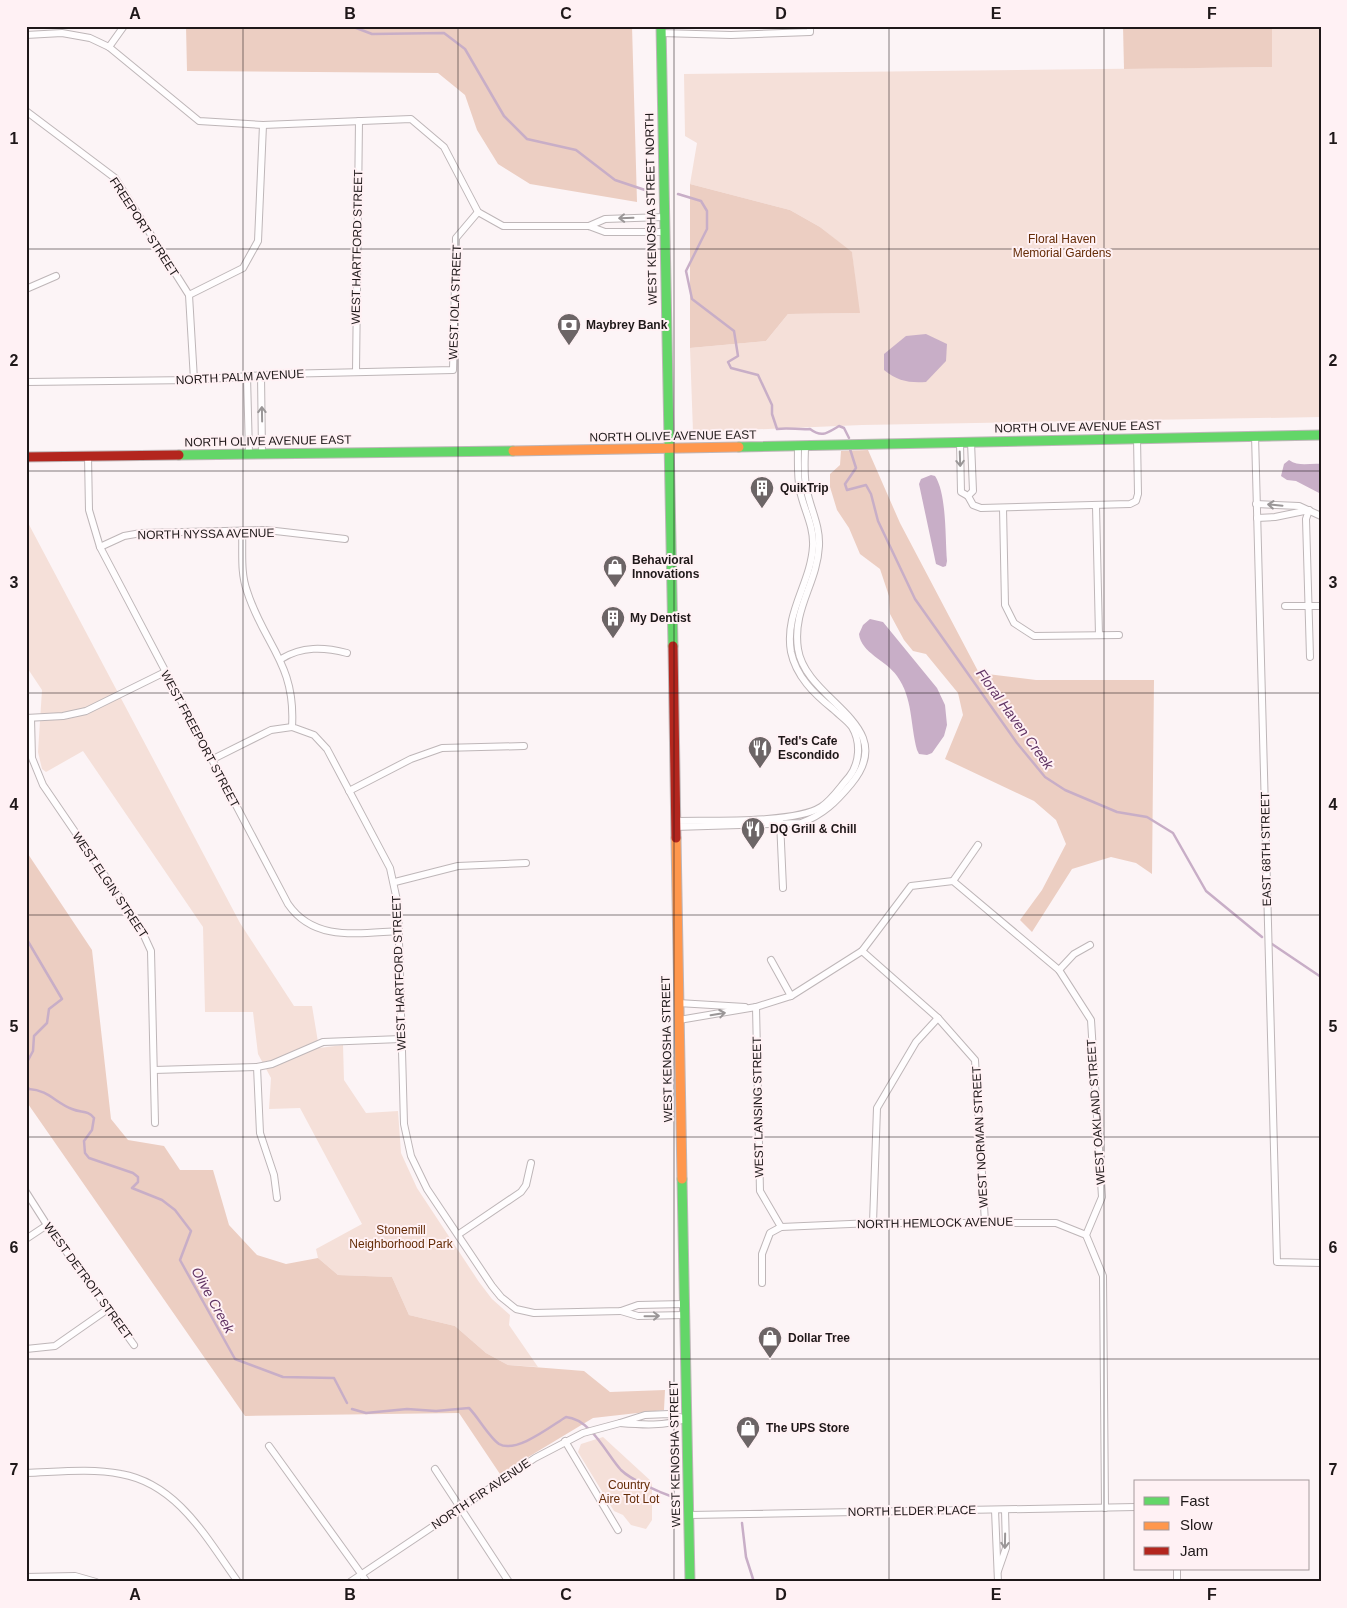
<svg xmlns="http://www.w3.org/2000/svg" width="1347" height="1608" viewBox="0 0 1347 1608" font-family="Helvetica,sans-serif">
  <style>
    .green { fill: #f5e0d9 }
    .forest { fill: #eccec2 }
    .water { fill: #c8aec7 }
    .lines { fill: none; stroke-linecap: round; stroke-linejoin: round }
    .stream { stroke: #c8aec7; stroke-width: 2.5 }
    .street-casing { stroke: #beb6b8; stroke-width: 8 }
    .fast-casing { stroke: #beb6b8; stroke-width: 11 }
    .slow-casing { stroke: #beb6b8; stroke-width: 11 }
    .jam-casing { stroke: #beb6b8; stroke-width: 11 }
    .street { stroke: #fffdfe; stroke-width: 6 }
    .fast { stroke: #63d668; stroke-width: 9 }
    .slow { stroke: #ff974d; stroke-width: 9 }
    .jam { stroke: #b3261e; stroke-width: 9 }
    .oneway { stroke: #9a9697 }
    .grid { fill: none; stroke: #1f1819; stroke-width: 1; stroke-opacity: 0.55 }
    .labels { text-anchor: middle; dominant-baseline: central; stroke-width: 4; stroke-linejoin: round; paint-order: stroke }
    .street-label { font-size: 12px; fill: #1f1819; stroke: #fff1f4 }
    .park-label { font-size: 12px; fill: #652c07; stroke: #fff1f4 }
    .poi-label { font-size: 12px; font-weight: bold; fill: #1f1819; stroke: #fff1f4; text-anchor: start }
    .water-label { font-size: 14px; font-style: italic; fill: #603363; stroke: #fff1f4 }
    .neatline { fill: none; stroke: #1f1819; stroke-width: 2 }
    .grid-label { font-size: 16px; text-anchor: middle; font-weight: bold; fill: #1f1819 }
  </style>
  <rect width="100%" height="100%" fill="#fcf4f6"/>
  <g class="green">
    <polygon points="1272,26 1321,26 1321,417 862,425 693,432 690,348 766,341 788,314 859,313 852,253 820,227 790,210 690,184 697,143 685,136 684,74 1272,67"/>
    <polygon points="26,519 240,923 294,1006 312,1006 319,1048 343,1045 344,1080 366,1113 398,1111 401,1153 417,1188 479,1282 492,1299 510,1315 509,1325 538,1367 508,1365 486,1353 455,1326 409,1315 392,1277 338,1275 318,1258 316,1249 362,1224 300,1108 269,1109 271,1078 258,1054 253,1012 205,1012 203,927 83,751 46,772 42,769 38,752 42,690 26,666"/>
    <polygon points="603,1437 652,1482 652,1520 646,1529 631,1525 623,1515 614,1511 578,1452 581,1444"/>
  </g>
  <g class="forest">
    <polygon points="186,26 632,26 637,202 530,184 498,164 477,130 465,95 438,73 187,71"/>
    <polygon points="1123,26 1272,26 1272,67 1124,69"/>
    <polygon points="690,184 790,210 820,227 852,252 860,313 788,314 766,341 690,348"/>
    <polygon points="868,450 900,523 979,673 1036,680 1154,680 1152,874 1136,863 1111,857 1072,869 1032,932 1020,920 1042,890 1066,844 1056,820 1034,801 945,759 963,715 958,693 926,654 913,651 904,640 890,614 889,596 880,569 860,554 849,528 837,510 830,487 830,474 840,465 841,451"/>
    <polygon points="26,851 92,950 111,1119 128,1140 164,1146 180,1170 213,1170 229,1225 257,1255 286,1264 318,1258 338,1275 392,1277 409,1315 455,1326 486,1353 508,1365 584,1371 610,1392 665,1390 664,1410 593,1418 500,1474 459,1413 245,1416 26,1101"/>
  </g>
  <g class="water">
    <path d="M 926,334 L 947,344 L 946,361 L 926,382 C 908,383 898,381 884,370 L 884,354 L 906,336 Z"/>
    <path d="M 1289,460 C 1299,467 1309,463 1321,464 L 1321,494 L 1296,481 L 1287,480 L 1281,476 L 1284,464 Z"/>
    <path d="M 931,475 L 935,476 C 947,494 945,539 947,561 L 946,566 L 943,567 L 936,564 L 919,484 L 921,479 Z"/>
    <path d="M 870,619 L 883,622 L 937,688 L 945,705 L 947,725 L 944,736 L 932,753 L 927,755 L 919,754 L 917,750 C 910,724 913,698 897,676 C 886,660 861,653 859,634 L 863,625 Z"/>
  </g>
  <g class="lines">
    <g class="stream">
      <polyline points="351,26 372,34 444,33 465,49 504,116 527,139 576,150 615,180 648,191"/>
      <path d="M 678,194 L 701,201 L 707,211 L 707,229 L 686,271 L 692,299 L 734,331 L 738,356 L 728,362 L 731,368 L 758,375 L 772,405 L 772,414 L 777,429 C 789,427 798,430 810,429 C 822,438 827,433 839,426 L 844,428 L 849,438"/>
      <polyline points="850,449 856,468 845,484 847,490 866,485 871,494 878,521 915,599 1017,743 1045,777 1065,790 1117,812 1147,817 1173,833 1206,891 1262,937"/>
      <polyline points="26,938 62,999 49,1009 47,1023 34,1036 33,1051 26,1064"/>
      <polyline points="1272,944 1321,977"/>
      <path d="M 26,1085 L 29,1089 C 48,1090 56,1103 72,1109 C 81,1113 88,1110 94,1118 L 92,1130 L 84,1141 L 85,1153 L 89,1158 L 133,1173 L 138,1177 L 138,1182 L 132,1188 L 162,1200 L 175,1210 L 191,1231 L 180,1260 L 235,1359 L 283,1377 L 334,1378 L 347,1403"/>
      <path d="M 352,1409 L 366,1413 L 407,1409 L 436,1411 L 469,1408 C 478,1417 489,1437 499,1444 C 516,1454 551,1426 566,1417 C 591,1419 607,1455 621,1470 C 631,1480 659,1492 673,1497"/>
      <polyline points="742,1523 746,1557 754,1582"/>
    </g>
    <g class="street-casing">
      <g id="street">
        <polyline points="661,33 731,35 810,32 810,26"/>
        <polyline points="26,35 62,33 90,38 109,47 199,121 263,125 411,119 444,147 478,212 503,226 589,226 605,232 664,232"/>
        <polyline points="109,47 124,26"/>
        <polyline points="26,111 115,178 189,295 194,380"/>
        <polyline points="589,226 605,219 664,217"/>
        <polyline points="26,289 56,276"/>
        <polyline points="189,295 243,268 258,241 263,125"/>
        <polyline points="356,372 359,121"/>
        <polyline points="261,375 262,453"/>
        <polyline points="247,376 249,453"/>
        <polyline points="26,382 194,380 279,374 453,370 456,238 478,212"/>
        <polyline points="1255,435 1277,1262 1321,1263"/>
        <polyline points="960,442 961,492 968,496 973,491 971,442"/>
        <path d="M 88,456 L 89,510 L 100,547 L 288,904 C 314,942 358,933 399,931"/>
        <polyline points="968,496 973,505 981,508 1130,504 1136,501 1138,494 1137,438"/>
        <polyline points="1256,504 1299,506 1321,516"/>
        <polyline points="1096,506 1099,635"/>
        <polyline points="1003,508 1005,605 1014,623 1034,636 1119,635"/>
        <polyline points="1309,510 1306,519 1310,657"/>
        <polyline points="1257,518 1275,517 1309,510"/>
        <path d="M 242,531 C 243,550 240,572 247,591 C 264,645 296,663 292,727 L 314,735 L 327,749 L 390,868 L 398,905 L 404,1124 L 411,1156 L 427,1189 L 492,1286 L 501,1297 L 516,1309 L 534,1313 L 621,1311 L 638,1305 L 684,1304"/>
        <polyline points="100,547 124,536 141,533 267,530 345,539"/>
        <polyline points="1285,606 1321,606"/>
        <path d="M 281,659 C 302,646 324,647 347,653"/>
        <polyline points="26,718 63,716 86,711 165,672"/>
        <polyline points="31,718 32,758 43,785 140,927 151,951 155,1123"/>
        <polyline points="213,759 271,730 292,727"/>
        <polyline points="349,791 411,759 442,748 524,746"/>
        <path d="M 675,821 C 709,820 794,824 821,807 C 832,800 840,787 849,777 C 860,763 861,742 852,727 C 847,720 839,715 833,709 C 814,694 796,676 791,652 C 784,613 811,583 813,546 C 814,526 804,510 800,491 C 797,476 798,460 798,445"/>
        <polyline points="780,821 783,888"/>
        <path d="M 675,827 L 801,823 C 823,815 836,802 851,784 C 901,724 806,702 798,649 C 792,609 817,584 819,546 C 820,526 811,510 807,491 C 803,476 805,460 805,445"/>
        <polyline points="953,881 978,845"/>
        <polyline points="395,882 458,866 526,863"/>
        <polyline points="862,951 938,1018 975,1060 985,1222"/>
        <polyline points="771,960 791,996"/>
        <polyline points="1059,970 1074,954 1090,945"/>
        <polyline points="678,1003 745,1007"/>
        <polyline points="756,1007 760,1191 781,1227 770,1233 762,1254 762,1283"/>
        <polyline points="679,1020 756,1007 791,996 862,951 911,886 953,881 1059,970 1091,1020 1102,1197 1086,1235 1103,1276 1105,1508"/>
        <polyline points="257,1067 260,1133 274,1175 277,1198"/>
        <polyline points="154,1070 257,1067 272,1064 323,1042 401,1039"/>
        <polyline points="26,1192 47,1225 134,1345"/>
        <polyline points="873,1223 877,1108 916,1042 938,1018"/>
        <polyline points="781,1227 873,1223 1056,1223 1086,1235"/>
        <polyline points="459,1234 521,1192 526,1185 531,1163"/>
        <polyline points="26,1239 47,1225"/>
        <polyline points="621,1311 638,1316 684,1315"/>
        <polyline points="26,1349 55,1346 108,1309"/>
        <path d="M 669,1414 L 686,1419 C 664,1426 644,1425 620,1423 L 645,1415 Z"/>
        <polyline points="565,1441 618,1530"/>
        <polyline points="269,1446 367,1582"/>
        <polyline points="435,1469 509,1582"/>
        <path d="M 26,1473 C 57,1472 91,1468 121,1474 C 178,1484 207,1539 238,1582"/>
        <polyline points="995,1510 998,1582"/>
        <polyline points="689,1515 1136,1507"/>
        <polyline points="1177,1569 1177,1582"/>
        <polyline points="998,1571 1006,1548 1005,1510"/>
        <polyline points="26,1577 75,1576 96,1582"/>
        <polyline points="350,1582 535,1458 583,1433 620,1423"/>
      </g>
    </g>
    <g class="fast-casing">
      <g id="fast">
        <polyline points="661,26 673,646"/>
        <polyline points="739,447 1321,435"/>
        <polyline points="179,455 513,451"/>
        <polyline points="682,1179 690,1582"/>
      </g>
    </g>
    <g class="slow-casing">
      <g id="slow">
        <polyline points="513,451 739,447"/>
        <polyline points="676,838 682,1179"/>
      </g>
    </g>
    <g class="jam-casing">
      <g id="jam">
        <polyline points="26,457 179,455"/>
        <polyline points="673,646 676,838"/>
      </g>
    </g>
    <use href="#street" class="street"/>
    <use href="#fast" class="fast"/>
    <use href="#slow" class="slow"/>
    <use href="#jam" class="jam"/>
  </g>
  <defs><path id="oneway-shaft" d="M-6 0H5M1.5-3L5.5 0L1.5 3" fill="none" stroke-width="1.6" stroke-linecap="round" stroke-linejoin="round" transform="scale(1.25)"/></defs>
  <g class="oneway">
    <use href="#oneway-shaft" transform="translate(626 218) rotate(178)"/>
    <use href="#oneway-shaft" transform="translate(262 414) rotate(-91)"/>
    <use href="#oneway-shaft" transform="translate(960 459) rotate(88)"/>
    <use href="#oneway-shaft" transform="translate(1275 505) rotate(-175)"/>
    <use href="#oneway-shaft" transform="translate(718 1014) rotate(-9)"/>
    <use href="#oneway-shaft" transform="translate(652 1316) rotate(-1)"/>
    <use href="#oneway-shaft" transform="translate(1005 1541) rotate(91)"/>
  </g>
  <path class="grid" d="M 243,26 L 243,1582M 458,26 L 458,1582M 674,26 L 674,1582M 889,26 L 889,1582M 1104,26 L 1104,1582M 26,249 L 1321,249M 26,471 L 1321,471M 26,693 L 1321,693M 26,915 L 1321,915M 26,1137 L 1321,1137M 26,1359 L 1321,1359"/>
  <defs>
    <g id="bank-pin" transform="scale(1.25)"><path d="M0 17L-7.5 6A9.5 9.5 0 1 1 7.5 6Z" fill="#6c6566" stroke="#fff1f4"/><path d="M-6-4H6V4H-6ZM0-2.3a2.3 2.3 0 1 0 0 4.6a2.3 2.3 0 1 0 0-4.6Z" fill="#fff"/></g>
    <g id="building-pin" transform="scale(1.25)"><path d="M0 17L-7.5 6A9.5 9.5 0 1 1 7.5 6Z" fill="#6c6566" stroke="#fff1f4"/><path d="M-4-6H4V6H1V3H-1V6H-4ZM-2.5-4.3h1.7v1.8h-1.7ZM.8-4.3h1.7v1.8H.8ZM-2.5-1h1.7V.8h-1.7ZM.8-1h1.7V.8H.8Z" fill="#fff"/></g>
    <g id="shop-pin" transform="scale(1.25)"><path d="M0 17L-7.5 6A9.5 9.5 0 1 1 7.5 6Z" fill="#6c6566" stroke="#fff1f4"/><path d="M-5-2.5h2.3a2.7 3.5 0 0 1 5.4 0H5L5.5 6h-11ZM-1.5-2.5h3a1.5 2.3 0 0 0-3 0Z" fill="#fff"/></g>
    <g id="restaurant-pin" transform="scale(1.25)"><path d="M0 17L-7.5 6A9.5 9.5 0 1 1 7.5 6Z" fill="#6c6566" stroke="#fff1f4"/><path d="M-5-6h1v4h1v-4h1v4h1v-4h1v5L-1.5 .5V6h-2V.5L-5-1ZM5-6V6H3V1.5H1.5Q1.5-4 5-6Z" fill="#fff"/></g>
  </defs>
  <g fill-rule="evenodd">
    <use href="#bank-pin" x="569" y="325"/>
    <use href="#building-pin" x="762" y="488"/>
    <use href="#shop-pin" x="615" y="567"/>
    <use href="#building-pin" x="613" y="618"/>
    <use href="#restaurant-pin" x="760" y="748"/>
    <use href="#restaurant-pin" x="753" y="829"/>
    <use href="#shop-pin" x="770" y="1338"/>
    <use href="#shop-pin" x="748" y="1428"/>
  </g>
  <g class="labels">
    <g class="street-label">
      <text transform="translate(651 209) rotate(-91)">WEST KENOSHA STREET NORTH</text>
      <text transform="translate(144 227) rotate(57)">FREEPORT STREET</text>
      <text transform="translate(357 247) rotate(-89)">WEST HARTFORD STREET</text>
      <text transform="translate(455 302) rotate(-88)">WEST IOLA STREET</text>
      <text transform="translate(240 377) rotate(-3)">NORTH PALM AVENUE</text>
      <text transform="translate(1078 427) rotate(-1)">NORTH OLIVE AVENUE EAST</text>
      <text transform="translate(673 436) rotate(-1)">NORTH OLIVE AVENUE EAST</text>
      <text transform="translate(268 441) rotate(-1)">NORTH OLIVE AVENUE EAST</text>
      <text transform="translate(206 534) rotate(-1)">NORTH NYSSA AVENUE</text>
      <text transform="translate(200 739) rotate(62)">WEST FREEPORT STREET</text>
      <text transform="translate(1266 849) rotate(-91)">EAST 68TH STREET</text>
      <text transform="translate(110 885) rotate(56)">WEST ELGIN STREET</text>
      <text transform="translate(399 973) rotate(-92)">WEST HARTFORD STREET</text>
      <text transform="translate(667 1049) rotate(-91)">WEST KENOSHA STREET</text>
      <text transform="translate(758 1107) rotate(-91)">WEST LANSING STREET</text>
      <text transform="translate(1096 1112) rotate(-94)">WEST OAKLAND STREET</text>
      <text transform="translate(980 1137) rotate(-93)">WEST NORMAN STREET</text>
      <text transform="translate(935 1223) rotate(-1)">NORTH HEMLOCK AVENUE</text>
      <text transform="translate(88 1281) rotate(54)">WEST DETROIT STREET</text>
      <text transform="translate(675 1454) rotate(-91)">WEST KENOSHA STREET</text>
      <text transform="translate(481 1494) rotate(-34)">NORTH FIR AVENUE</text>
      <text transform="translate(912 1511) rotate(-1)">NORTH ELDER PLACE</text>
    </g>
    <g class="park-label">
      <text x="1062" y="239">Floral Haven<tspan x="1062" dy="14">Memorial Gardens</tspan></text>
      <text x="401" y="1230">Stonemill<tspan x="401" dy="14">Neighborhood Park</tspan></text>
      <text x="629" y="1485">Country<tspan x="629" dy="14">Aire Tot Lot</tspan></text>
    </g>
    <g class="poi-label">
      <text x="586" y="325">Maybrey Bank</text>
      <text x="780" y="488">QuikTrip</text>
      <text x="632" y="560">Behavioral<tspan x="632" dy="14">Innovations</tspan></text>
      <text x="630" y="618">My Dentist</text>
      <text x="778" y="741">Ted's Cafe<tspan x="778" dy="14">Escondido</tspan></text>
      <text x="770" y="829">DQ Grill &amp; Chill</text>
      <text x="788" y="1338">Dollar Tree</text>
      <text x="766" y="1428">The UPS Store</text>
    </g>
    <g class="water-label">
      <text transform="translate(1015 719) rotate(54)">Floral Haven Creek</text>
      <text transform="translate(213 1300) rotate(61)">Olive Creek</text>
    </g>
  </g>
  <rect width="1347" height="1608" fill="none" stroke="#fff1f4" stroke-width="55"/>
  <rect x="1134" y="1480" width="175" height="90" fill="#fff1f4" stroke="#a59a9c"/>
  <rect x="1144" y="1497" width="25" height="8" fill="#63d668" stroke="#a59a9c"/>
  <text x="1180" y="1506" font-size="15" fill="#1f1819">Fast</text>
  <rect x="1144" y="1522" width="25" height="8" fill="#ff974d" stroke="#a59a9c"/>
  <text x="1180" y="1530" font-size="15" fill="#1f1819">Slow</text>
  <rect x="1144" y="1547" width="25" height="8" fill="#b3261e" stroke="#a59a9c"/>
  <text x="1180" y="1556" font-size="15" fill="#1f1819">Jam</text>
  <rect x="28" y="28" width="1292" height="1552" class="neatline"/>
  <g class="grid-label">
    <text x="135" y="19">A</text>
    <text x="350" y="19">B</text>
    <text x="566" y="19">C</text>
    <text x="781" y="19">D</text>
    <text x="996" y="19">E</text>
    <text x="1212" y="19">F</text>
    <text x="14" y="144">1</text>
    <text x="1333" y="144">1</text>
    <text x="14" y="366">2</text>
    <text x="1333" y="366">2</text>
    <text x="14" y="588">3</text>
    <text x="1333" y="588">3</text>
    <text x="14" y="810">4</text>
    <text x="1333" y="810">4</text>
    <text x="14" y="1032">5</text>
    <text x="1333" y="1032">5</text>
    <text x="14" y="1253">6</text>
    <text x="1333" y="1253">6</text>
    <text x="14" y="1475">7</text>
    <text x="1333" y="1475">7</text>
    <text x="135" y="1600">A</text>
    <text x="350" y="1600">B</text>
    <text x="566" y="1600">C</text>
    <text x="781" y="1600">D</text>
    <text x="996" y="1600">E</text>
    <text x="1212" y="1600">F</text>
  </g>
</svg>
